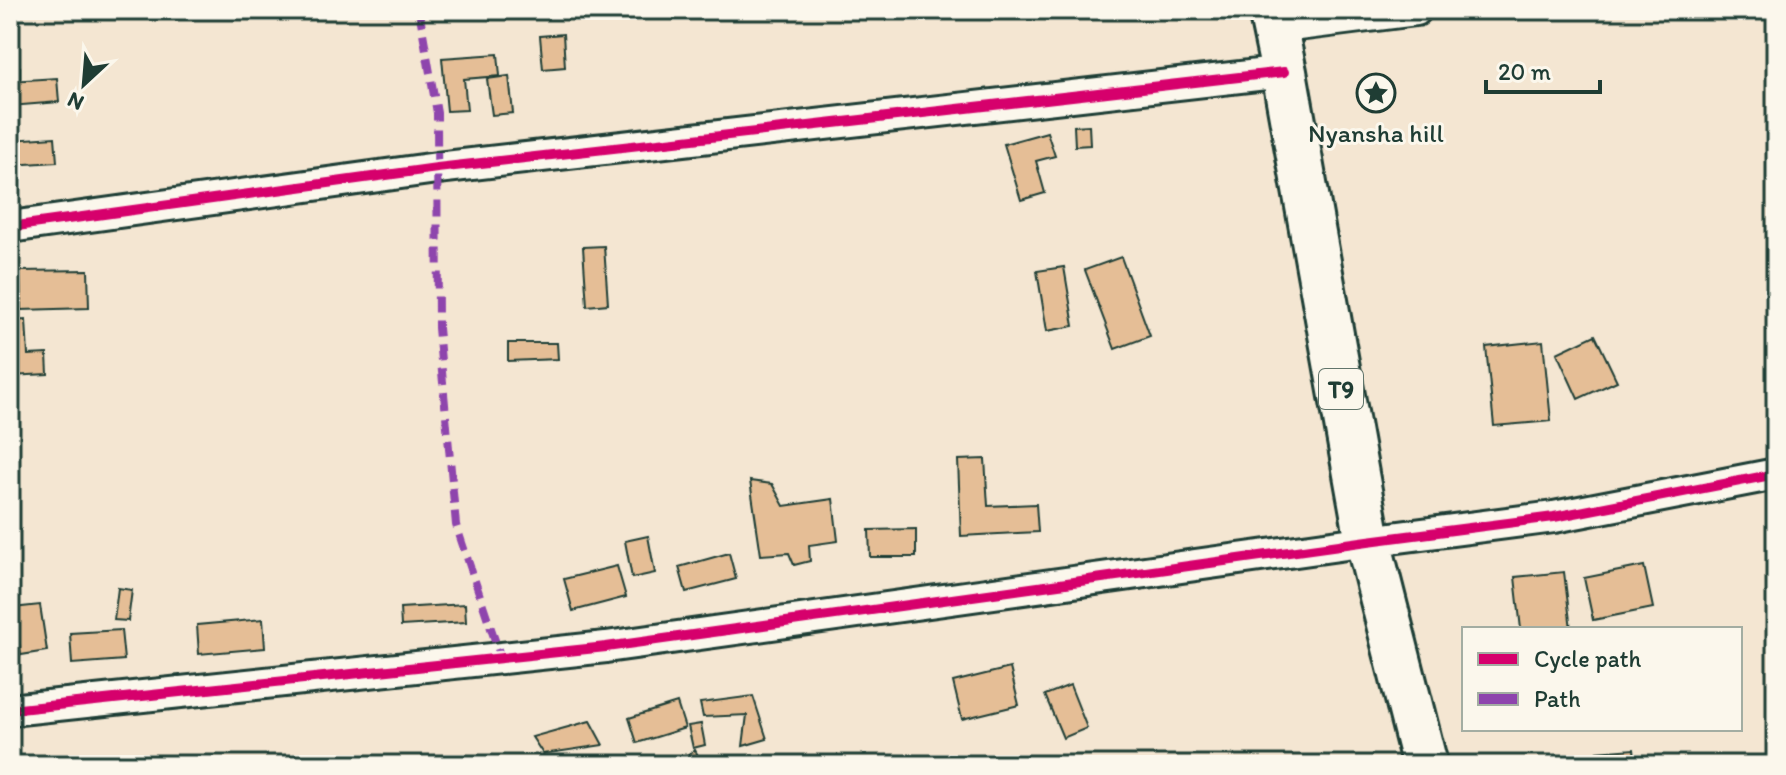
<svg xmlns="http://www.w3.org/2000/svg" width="1786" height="775" viewBox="0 0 1786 775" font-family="Itim,sans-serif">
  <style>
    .building { fill: #e5be96; stroke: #1f3d34; stroke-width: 2 }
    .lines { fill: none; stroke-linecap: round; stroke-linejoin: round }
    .minor-casing { stroke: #1f3d34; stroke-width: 36 }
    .trunk-casing { stroke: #1f3d34; stroke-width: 50 }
    .minor { stroke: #fbf7ec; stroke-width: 30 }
    .trunk { stroke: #fbf7ec; stroke-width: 44 }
    .quiet { stroke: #8e44ad; stroke-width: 8; stroke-dasharray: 16 8; stroke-linecap: butt }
    .cycleway-casing { stroke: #fbf7ec; stroke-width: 15 }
    .cycleway { stroke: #d6006c; stroke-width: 10 }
    .labels { text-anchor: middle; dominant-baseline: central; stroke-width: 6; stroke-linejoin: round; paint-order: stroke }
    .shield { fill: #fbf7ec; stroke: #61756b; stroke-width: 2 }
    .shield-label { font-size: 24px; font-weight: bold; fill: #1f3d34 }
    .poi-label { font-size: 26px; fill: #1f3d34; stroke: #fbf7ec }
  </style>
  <rect width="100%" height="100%" fill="#f4e6d2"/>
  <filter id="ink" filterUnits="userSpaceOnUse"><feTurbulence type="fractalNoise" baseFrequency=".0125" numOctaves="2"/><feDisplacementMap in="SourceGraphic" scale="16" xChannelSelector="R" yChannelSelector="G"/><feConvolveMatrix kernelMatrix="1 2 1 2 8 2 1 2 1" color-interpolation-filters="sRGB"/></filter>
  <g filter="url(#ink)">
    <g class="building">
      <polygon points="563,34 565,67 543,69 540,36"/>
      <polygon points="498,54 500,76 464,79 467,110 447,111 442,58"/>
      <polygon points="10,67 20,67 20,79 10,80"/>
      <polygon points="509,76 513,113 492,115 487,79"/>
      <polygon points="57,78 59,102 10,106 10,81"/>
      <polygon points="1089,125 1090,145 1075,146 1074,126"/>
      <polygon points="10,131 11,140 55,137 57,162 10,165"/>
      <polygon points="1047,132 1055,156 1036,161 1045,193 1021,200 1004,144"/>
      <polygon points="604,246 608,304 587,306 583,247"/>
      <polygon points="1121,257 1150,336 1115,349 1085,270"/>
      <polygon points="1064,267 1074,326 1047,331 1037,271"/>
      <polygon points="88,270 89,308 21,310 20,271"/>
      <polygon points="26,320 28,355 47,354 48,374 10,376 10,321"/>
      <polygon points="1595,335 1617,381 1578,399 1557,353"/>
      <polygon points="1543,341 1551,421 1494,426 1486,347"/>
      <polygon points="508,343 557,343 558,359 508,361"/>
      <polygon points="985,459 988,506 1036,504 1038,532 961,536 958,460"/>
      <polygon points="750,481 772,484 784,506 833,499 838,541 809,545 810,561 794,565 789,553 761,555"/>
      <polygon points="916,529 916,557 870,557 869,530"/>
      <polygon points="648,536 655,573 632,578 625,541"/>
      <polygon points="729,553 736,579 686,592 679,567"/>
      <polygon points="617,566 626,597 573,611 564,579"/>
      <polygon points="1644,566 1653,608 1593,620 1584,578"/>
      <polygon points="1564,572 1571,629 1521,629 1515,577"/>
      <polygon points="118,588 132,590 128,621 114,620"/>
      <polygon points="465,604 466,622 401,626 400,608"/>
      <polygon points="40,605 47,651 21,655 13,608"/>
      <polygon points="263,619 265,648 199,654 197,625"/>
      <polygon points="121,630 124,660 72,664 70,633"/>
      <polygon points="1010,668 1019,705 962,719 953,682"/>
      <polygon points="1070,685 1087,728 1063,738 1045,695"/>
      <polygon points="753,696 767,739 743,746 747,715 703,717 700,703"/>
      <polygon points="677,703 685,728 637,743 629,718"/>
      <polygon points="590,721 603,745 543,754 532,737"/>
      <polygon points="701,724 705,745 693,748 688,726"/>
      <polygon points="1634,749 1636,765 1598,765 1597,752"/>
      <polygon points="695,750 703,765 675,765 674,763"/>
      <polygon points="306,757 307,765 241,764"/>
    </g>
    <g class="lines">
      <g class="minor-casing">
        <g id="minor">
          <polyline points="1274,28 1416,10"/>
          <polyline points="10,227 437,168 1284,72"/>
          <polyline points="10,710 606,647 1368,541 1554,517 1776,474"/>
        </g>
      </g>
      <g class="trunk-casing">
        <polyline id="trunk" points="1271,10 1284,72 1368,541 1425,765"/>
      </g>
      <use href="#minor" class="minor"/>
      <use href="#trunk" class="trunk"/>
      <polyline class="quiet" points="419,10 437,113 438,328 456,525 501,658"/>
      <g class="cycleway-casing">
        <g id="cycleway">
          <polyline points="10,227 437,168 1284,72"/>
          <polyline points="10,710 606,647 1368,541 1554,517 1776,474"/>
        </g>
      </g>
      <use href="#cycleway" class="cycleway"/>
    </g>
  </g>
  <defs>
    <g id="sight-ring" transform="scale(2)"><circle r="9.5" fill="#fbf7ec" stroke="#1f3d34" stroke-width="1.5"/><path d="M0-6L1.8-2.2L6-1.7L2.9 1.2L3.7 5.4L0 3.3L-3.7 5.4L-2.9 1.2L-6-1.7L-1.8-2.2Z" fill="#1f3d34"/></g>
  </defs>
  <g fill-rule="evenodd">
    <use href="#sight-ring" x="1376" y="93"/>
  </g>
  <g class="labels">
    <rect class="shield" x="1319" y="369" width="44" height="40" rx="6"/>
    <g class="shield-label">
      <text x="1341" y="389">T9</text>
    </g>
    <g class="poi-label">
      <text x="1376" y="133">Nyansha hill</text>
    </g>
  </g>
  <rect width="1786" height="775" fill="none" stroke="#fbf7ec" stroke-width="40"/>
  <rect x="20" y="20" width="1746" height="735" fill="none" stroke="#1f3d34" stroke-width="3" filter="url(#ink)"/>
  <rect x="1462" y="627" width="280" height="104" fill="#fbf7ec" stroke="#a3ada2" stroke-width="2"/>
  <rect x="1478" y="653" width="40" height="12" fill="#d6006c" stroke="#a3ada2" stroke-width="2"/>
  <text x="1534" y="667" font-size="24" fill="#1f3d34">Cycle path</text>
  <rect x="1478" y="693" width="40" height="12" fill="#8e44ad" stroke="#a3ada2" stroke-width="2"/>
  <text x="1534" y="707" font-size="24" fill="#1f3d34">Path</text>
  <g transform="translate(84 84) rotate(206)" stroke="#fbf7ec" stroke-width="6" paint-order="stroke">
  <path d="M0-6L14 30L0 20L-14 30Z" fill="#1f3d34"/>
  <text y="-12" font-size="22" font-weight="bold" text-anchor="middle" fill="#1f3d34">N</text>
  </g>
  <path d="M1486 80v12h114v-12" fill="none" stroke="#1f3d34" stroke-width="4"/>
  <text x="1498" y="80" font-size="24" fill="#1f3d34" stroke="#fbf7ec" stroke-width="6" paint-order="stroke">20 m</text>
</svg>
